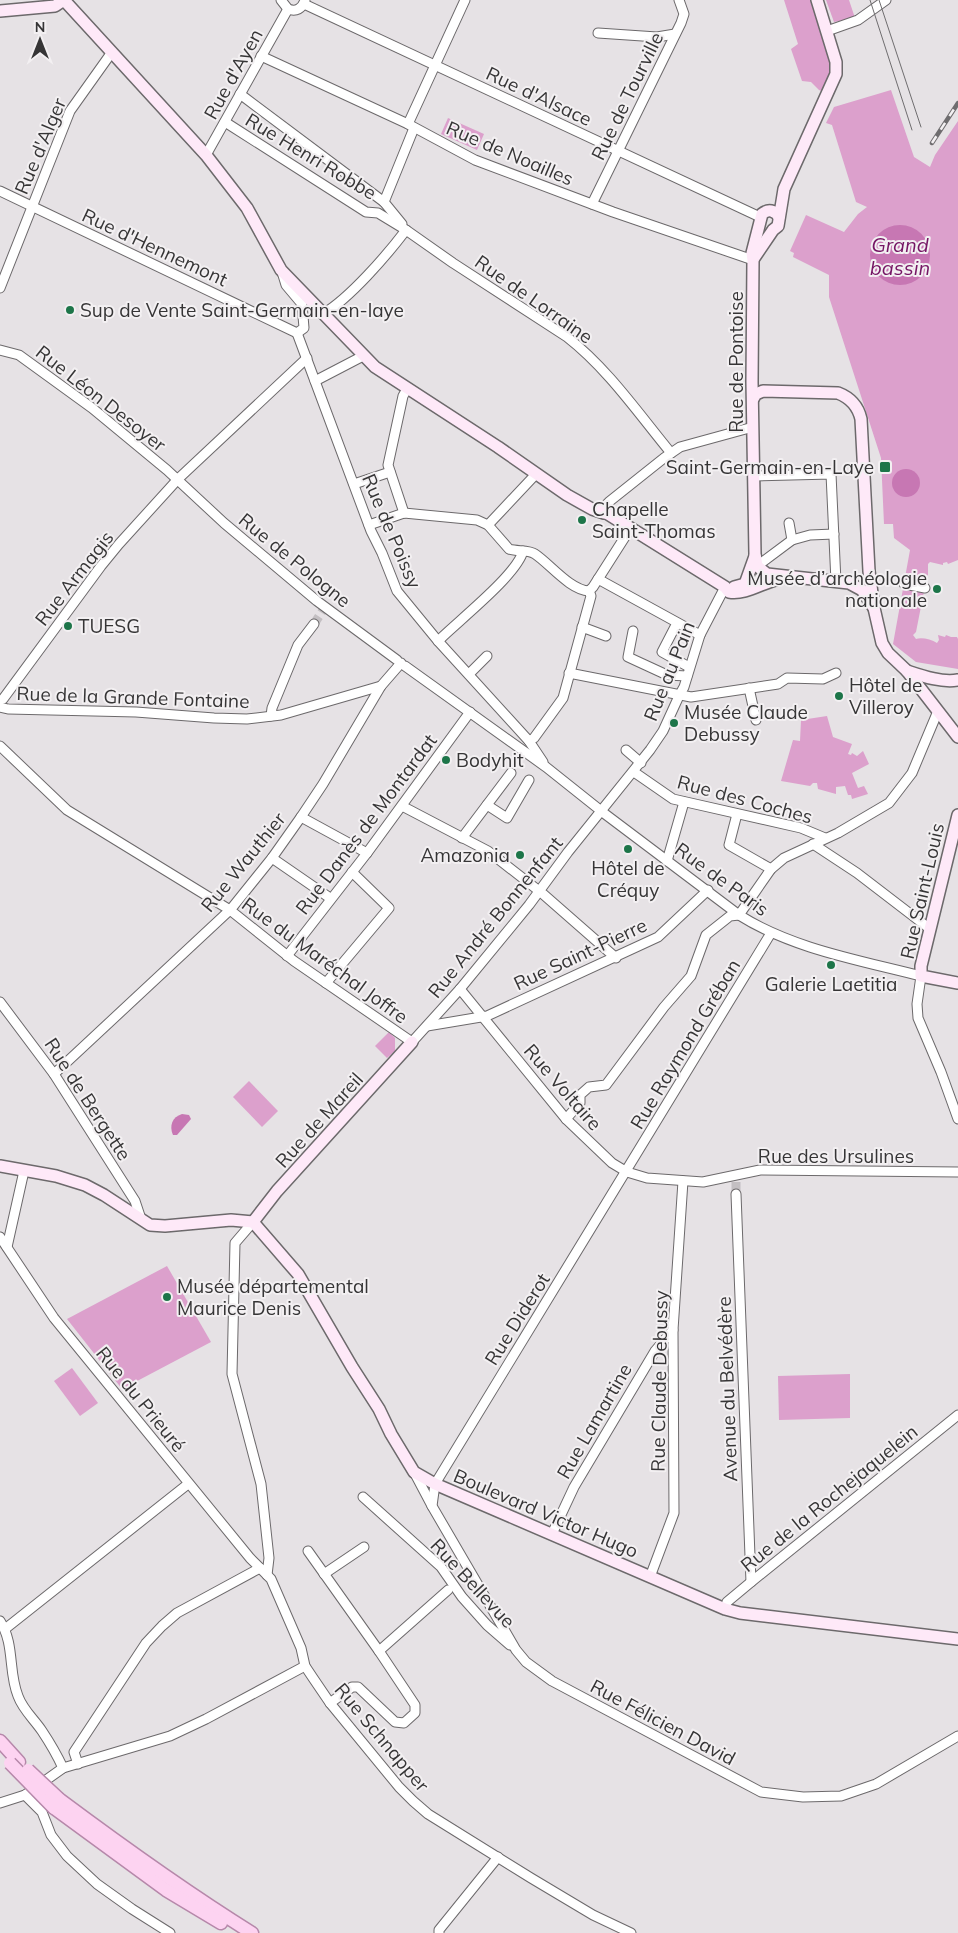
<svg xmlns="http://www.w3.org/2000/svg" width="958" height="1933" viewBox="0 0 958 1933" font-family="Mulish,sans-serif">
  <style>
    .green { fill: #dca0cc }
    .water { fill: #c777b3 }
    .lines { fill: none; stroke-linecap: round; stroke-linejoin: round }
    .street-tunnel { stroke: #c3bfc2; stroke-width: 9; stroke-dasharray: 9 4.5; stroke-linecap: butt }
    .street-casing { stroke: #6c696b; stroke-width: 11 }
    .secondary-casing { stroke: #6c696b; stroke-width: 14 }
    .primary-casing { stroke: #b688aa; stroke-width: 15 }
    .street { stroke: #fff; stroke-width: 9 }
    .secondary { stroke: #fee9f8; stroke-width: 11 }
    .primary { stroke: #fdd3f1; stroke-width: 12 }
    .tram { stroke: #6f6d6f; stroke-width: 1 }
    .rail-casing { stroke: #6f6d6f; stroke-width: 4.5 }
    .rail { stroke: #f3f0f2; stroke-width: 2.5; stroke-dasharray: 8; stroke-linecap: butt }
    .primary-bridge-casing { stroke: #b688aa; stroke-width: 15; stroke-linecap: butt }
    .primary-bridge { stroke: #fdd3f1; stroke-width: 12 }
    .poi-dot { fill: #1d7549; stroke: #f3f0f2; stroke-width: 2 }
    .labels { text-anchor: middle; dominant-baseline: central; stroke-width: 4; stroke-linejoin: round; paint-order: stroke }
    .street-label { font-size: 19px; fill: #363536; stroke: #f3f0f2 }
    .poi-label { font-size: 19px; fill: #363536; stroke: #f3f0f2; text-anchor: start }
    .water-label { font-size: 20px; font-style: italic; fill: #751564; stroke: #f3f0f2 }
  </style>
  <rect width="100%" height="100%" fill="#e6e2e5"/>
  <g class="green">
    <polygon points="784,0 812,0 833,70 824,92 819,90 811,82 802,81 791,49 798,44"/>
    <polygon points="826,0 849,0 855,18 834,22"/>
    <path d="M 891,90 L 914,157 L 930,167 L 935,155 L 958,121 L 958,560 L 948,564 L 947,562 L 943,563 L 943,565 L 930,562 L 928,564 L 928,575 L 924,577 L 926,581 L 916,632 L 913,635 L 916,639 C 921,637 931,639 937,643 L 939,640 L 938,635 L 945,637 L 946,635 L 951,637 L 957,637 L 957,639 L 958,637 L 958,669 L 916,662 L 893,644 L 910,550 L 894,538 L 893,524 L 884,524 L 881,458 L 829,297 L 829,275 L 793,257 L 794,253 L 790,251 L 806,215 L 844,232 L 858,214 L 867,207 L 856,202 L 832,125 L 826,123 L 834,107 Z"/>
    <polygon points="448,118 484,134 477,150 441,134"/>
    <polygon points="827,716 833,737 852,744 848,754 851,755 852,753 857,756 863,751 869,764 852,773 858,788 864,786 868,794 852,799 851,795 848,795 845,786 836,787 836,794 818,789 817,783 813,783 810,786 781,781 793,740 800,741 801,720"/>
    <polygon points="389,1032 395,1038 395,1051 387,1058 375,1046"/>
    <polygon points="249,1081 278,1111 262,1127 233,1097"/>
    <polygon points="167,1266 211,1342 122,1389 67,1319"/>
    <polygon points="72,1368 98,1403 80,1416 54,1381"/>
    <polygon points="850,1374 850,1418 779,1420 778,1376"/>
  </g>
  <g class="water">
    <circle cx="900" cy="255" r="30"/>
    <circle cx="906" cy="483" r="14"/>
    <path d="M 182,1114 L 189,1115 L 191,1119 L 177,1135 L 173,1135 C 169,1126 172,1117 182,1114 Z"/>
  </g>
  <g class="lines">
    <g class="street-tunnel">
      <polyline points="314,624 325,607"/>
      <polyline points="736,1182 736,1194"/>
    </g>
    <g class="street-casing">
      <g id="street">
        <path d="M 281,0 L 288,9 C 296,12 302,9 305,0"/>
        <polyline points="304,4 760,217"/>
        <polyline points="827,31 858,20 886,0"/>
        <polyline points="598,33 657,37 675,34"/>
        <polyline points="261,56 408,124 475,160 613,212 753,260"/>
        <polyline points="240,94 384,202 402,224"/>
        <path d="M 225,122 L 366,212 L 378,213 L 406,230 L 453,263 L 567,337 C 608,369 638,413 671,453"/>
        <polyline points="408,124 465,0"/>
        <polyline points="206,155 288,9"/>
        <polyline points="0,191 297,333"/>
        <polyline points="384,202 414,128"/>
        <polyline points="592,204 681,23 684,14 679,0"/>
        <polyline points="282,272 286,285 302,304 304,328 297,333"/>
        <polyline points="0,288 70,111 112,52"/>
        <path d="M 323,314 C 350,298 387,255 406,230"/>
        <polyline points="297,333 371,531 382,553 397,591 438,641 529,741 543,762"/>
        <polyline points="0,350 19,355 92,408 167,470 224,523 317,601 397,660"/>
        <polyline points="315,381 363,356"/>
        <polyline points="754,476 831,474 836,582"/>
        <polyline points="354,484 390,472"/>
        <polyline points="404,513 388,465 403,396 407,389"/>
        <polyline points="604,513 606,505 610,501 664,458 680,447 753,427"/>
        <polyline points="789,523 792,540"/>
        <path d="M 369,525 L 404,513 L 477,520 L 488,525 L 509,549 C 517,552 528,549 535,554 C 550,564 570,590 589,591"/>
        <polyline points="488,525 536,474"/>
        <polyline points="757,566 792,540 810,535 834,534"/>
        <polyline points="598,579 700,635"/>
        <polyline points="904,584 925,588"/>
        <polyline points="589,591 593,587 630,529"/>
        <polyline points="677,623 662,652 689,667"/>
        <polyline points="582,627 606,636"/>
        <polyline points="633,631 628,657 667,675 687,676"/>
        <path d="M 438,641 C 458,621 517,575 523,551"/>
        <path d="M 405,666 L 546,767 L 605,814 L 739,915 C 793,949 859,960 921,976 L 917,1004 L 918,1018 L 941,1072 L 958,1119"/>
        <polyline points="569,673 691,697 778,684 787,678 823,679 836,673"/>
        <polyline points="469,674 487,656"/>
        <polyline points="749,688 756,720"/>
        <polyline points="0,700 3,699 101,566 119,544 178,479 307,358"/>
        <polyline points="0,707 8,709 136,712 214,718 247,719 281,715 381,686"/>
        <polyline points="271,716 272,708 298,645 314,624"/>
        <polyline points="529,741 534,738 563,698 591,596 589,591"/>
        <polyline points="0,746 67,810 230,910 294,961 412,1042 460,989 529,905 568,852 650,750 663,731 679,696 684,687 700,635 725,587"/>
        <polyline points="626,750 641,763"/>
        <polyline points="634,772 673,799 801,828 825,838"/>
        <polyline points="487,805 507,818 529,780"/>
        <polyline points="402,806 488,851 543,894 616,958"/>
        <polyline points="737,814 729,845 771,869"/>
        <polyline points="301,817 367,853"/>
        <polyline points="462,838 511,773"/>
        <polyline points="813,844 857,873 930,929"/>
        <polyline points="272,858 330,898"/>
        <polyline points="667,861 684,802"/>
        <polyline points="771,933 435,1484 432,1506 516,1650 526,1662 552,1681 761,1792 803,1797 841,1796 876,1784 958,1736"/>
        <polyline points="287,956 367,853 470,712"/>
        <polyline points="326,983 389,908 352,872"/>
        <polyline points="460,989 566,1119 612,1163 627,1172 647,1178 703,1182 760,1170 958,1172"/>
        <polyline points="0,1002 54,1074 135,1201 141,1219"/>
        <polyline points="427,1026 487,1016 658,937 708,890"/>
        <polyline points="54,1074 231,909 272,858 301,817 323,784 381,686 401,663"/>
        <polyline points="566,1119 580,1103 580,1095 589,1087 606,1085 664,1007 691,976 706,935 730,916 739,915 771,869 784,858 838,833 889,803 912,773 938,711"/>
        <polyline points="736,1194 751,1582"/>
        <polyline points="253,1222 235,1243 232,1374 261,1484 269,1558 267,1575"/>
        <polyline points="0,1237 54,1318 250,1558 271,1579 301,1648 305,1666 313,1678 330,1703 399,1787 413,1801 428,1814 531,1878 593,1915 631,1933"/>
        <polyline points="7,1247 24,1171"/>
        <polyline points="414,1472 432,1506"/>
        <polyline points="363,1497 441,1567 462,1597 487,1625 510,1645"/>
        <polyline points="552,1534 574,1487 655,1351 673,1330"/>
        <polyline points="308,1551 379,1651"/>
        <polyline points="324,1574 364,1547"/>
        <polyline points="650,1577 674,1513 673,1330 683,1181"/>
        <polyline points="725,1609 727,1602 751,1582 958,1415"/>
        <path d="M 0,1621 C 15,1644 8,1672 18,1696 C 23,1710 34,1719 42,1731 C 50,1743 57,1755 63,1768"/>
        <polyline points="5,1629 188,1484"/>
        <polyline points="330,1703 352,1687 358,1687 395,1722 404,1723 415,1713 415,1705 379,1651 448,1590"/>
        <polyline points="78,1764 74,1752 146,1643 162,1626 177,1613 260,1568"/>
        <polyline points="25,1795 42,1812 51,1835 67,1856 97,1884 132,1909 170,1933"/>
        <polyline points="0,1803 25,1795 63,1768 170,1736 206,1719 305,1666"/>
        <polyline points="439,1933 439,1930 498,1857"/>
      </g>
    </g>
    <g class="secondary-casing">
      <g id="secondary">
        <polyline points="64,0 206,155 247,208 281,270 375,367 498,447 567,495 592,509 604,513"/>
        <polyline points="0,11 55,6 64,0"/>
        <path d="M 779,217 C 775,210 768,209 762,214 L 752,253 L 753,260 L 752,382 L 755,554 L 757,566 L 767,574 L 849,583 L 862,590 L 874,608"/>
        <polyline points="754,258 773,230 778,226 784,189 836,74 836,62 817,0"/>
        <path d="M 753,399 L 756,394 L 763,391 L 838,393 C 851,398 858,406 861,419 L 869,571 L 874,608 L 882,643 L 888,653 L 907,671 L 958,737"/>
        <path d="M 600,509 L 725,587 L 729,592 C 746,595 763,582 779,579"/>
        <polyline points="734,587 745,584 755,556"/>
        <path d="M 907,671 C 922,676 942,683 958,680"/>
        <polyline points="958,815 921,966 921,976 958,983"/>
        <polyline points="0,1166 56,1176 85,1185 104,1195 150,1225 165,1226 231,1220 253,1222"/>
        <polyline points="253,1222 298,1274 352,1367 379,1409 391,1434 414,1472 435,1484 725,1609 740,1613 958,1639"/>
        <polyline points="253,1222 277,1191 412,1042"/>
      </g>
    </g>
    <g class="primary-casing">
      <g id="primary">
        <polyline points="0,1741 19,1762"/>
        <path d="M 59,1799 C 122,1846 186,1892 252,1933"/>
        <polyline points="54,1808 166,1890 221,1923"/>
      </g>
    </g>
    <use href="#street" class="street"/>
    <use href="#secondary" class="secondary"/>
    <use href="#primary" class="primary"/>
    <g class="tram">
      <polyline points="870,0 912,130"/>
      <polyline points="879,0 921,127"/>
    </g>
    <g class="rail-casing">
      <polyline id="rail" points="932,143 958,103"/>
    </g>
    <use href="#rail" class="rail"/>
    <g class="primary-bridge-casing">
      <g id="primary-bridge">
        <polyline points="10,1763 54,1808"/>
        <polyline points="28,1770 59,1799"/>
      </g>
    </g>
    <use href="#primary-bridge" class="primary-bridge"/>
  </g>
  <g class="poi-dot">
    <circle cx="70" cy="310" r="5"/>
    <rect x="879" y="461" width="12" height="12" rx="2.5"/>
    <circle cx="582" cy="520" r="5"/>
    <circle cx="937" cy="589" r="5"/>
    <circle cx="68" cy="626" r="5"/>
    <circle cx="839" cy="696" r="5"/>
    <circle cx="674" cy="723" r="5"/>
    <circle cx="446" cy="760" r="5"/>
    <circle cx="628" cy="849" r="5"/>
    <circle cx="520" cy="855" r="5"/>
    <circle cx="831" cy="965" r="5"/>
    <circle cx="167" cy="1297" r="5"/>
  </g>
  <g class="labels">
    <g class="street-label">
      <text transform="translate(233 74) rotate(-61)">Rue d'Ayen</text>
      <text transform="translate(539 96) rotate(25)">Rue d'Alsace</text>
      <text transform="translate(627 96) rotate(-64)">Rue de Tourville</text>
      <text transform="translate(40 146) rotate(-67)">Rue d'Alger</text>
      <text transform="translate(510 153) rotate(23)">Rue de Noailles</text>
      <text transform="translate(311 156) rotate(31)">Rue Henri Robbe</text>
      <text transform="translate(155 247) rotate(25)">Rue d'Hennemont</text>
      <text transform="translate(534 299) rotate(35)">Rue de Lorraine</text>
      <text transform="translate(736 362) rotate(-90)">Rue de Pontoise</text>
      <text transform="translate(101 398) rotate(38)">Rue Léon Desoyer</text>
      <text transform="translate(392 531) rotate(67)">Rue de Poissy</text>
      <text transform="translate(295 560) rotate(39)">Rue de Pologne</text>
      <text transform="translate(74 578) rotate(-52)">Rue Armagis</text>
      <text transform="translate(669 671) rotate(-68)">Rue au Pain</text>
      <text transform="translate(133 697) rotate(2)">Rue de la Grande Fontaine</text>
      <text transform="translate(745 799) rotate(15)">Rue des Coches</text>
      <text transform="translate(366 824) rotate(-53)">Rue Danès de Montardat</text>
      <text transform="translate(243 862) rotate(-51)">Rue Wauthier</text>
      <text transform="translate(722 879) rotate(36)">Rue de Paris</text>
      <text transform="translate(922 891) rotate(-77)">Rue Saint-Louis</text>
      <text transform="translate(495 917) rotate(-51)">Rue André Bonnenfant</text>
      <text transform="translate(580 954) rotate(-25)">Rue Saint-Pierre</text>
      <text transform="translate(325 960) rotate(36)">Rue du Maréchal Joffre</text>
      <text transform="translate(685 1044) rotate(-59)">Rue Raymond Gréban</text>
      <text transform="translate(563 1087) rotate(49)">Rue Voltaire</text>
      <text transform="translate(88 1099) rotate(57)">Rue de Bergette</text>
      <text transform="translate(319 1120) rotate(-48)">Rue de Mareil</text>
      <text x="836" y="1156">Rue des Ursulines</text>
      <text transform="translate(517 1319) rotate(-58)">Rue Diderot</text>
      <text transform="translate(659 1381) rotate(-89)">Rue Claude Debussy</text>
      <text transform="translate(727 1389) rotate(-92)">Avenue du Belvédère</text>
      <text transform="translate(141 1399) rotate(51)">Rue du Prieuré</text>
      <text transform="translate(594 1421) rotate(-60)">Rue Lamartine</text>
      <text transform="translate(829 1498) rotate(-39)">Rue de la Rochejaquelein</text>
      <text transform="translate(546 1513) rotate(23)">Boulevard Victor Hugo</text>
      <text transform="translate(473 1583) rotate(47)">Rue Bellevue</text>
      <text transform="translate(663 1722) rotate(28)">Rue Félicien David</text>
      <text transform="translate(382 1737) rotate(50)">Rue Schnapper</text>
    </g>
    <g class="poi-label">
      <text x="80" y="310">Sup de Vente Saint-Germain-en-laye</text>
      <text x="874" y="467" text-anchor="end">Saint-Germain-en-Laye</text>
      <text x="592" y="509">Chapelle<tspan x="592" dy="22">Saint-Thomas</tspan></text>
      <text x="927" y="578" text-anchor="end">Musée d’archéologie<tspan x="927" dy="22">nationale</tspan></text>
      <text x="78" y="626">TUESG</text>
      <text x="849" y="685">Hôtel de<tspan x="849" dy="22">Villeroy</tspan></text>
      <text x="684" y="712">Musée Claude<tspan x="684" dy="22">Debussy</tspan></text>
      <text x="456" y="760">Bodyhit</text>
      <text x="510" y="855" text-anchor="end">Amazonia</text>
      <text x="628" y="868" text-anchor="middle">Hôtel de<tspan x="628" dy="22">Créquy</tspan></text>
      <text x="831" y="984" text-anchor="middle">Galerie Laetitia</text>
      <text x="177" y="1286">Musée départemental<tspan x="177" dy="22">Maurice Denis</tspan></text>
    </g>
    <g class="water-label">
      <text x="900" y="244">Grand<tspan x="900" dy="23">bassin</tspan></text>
    </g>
  </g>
  <g transform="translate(40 40)" stroke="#f3f0f2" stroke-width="4" paint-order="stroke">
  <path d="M0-4L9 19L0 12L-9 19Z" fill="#363536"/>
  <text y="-8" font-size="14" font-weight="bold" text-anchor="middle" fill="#363536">N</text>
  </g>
</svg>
